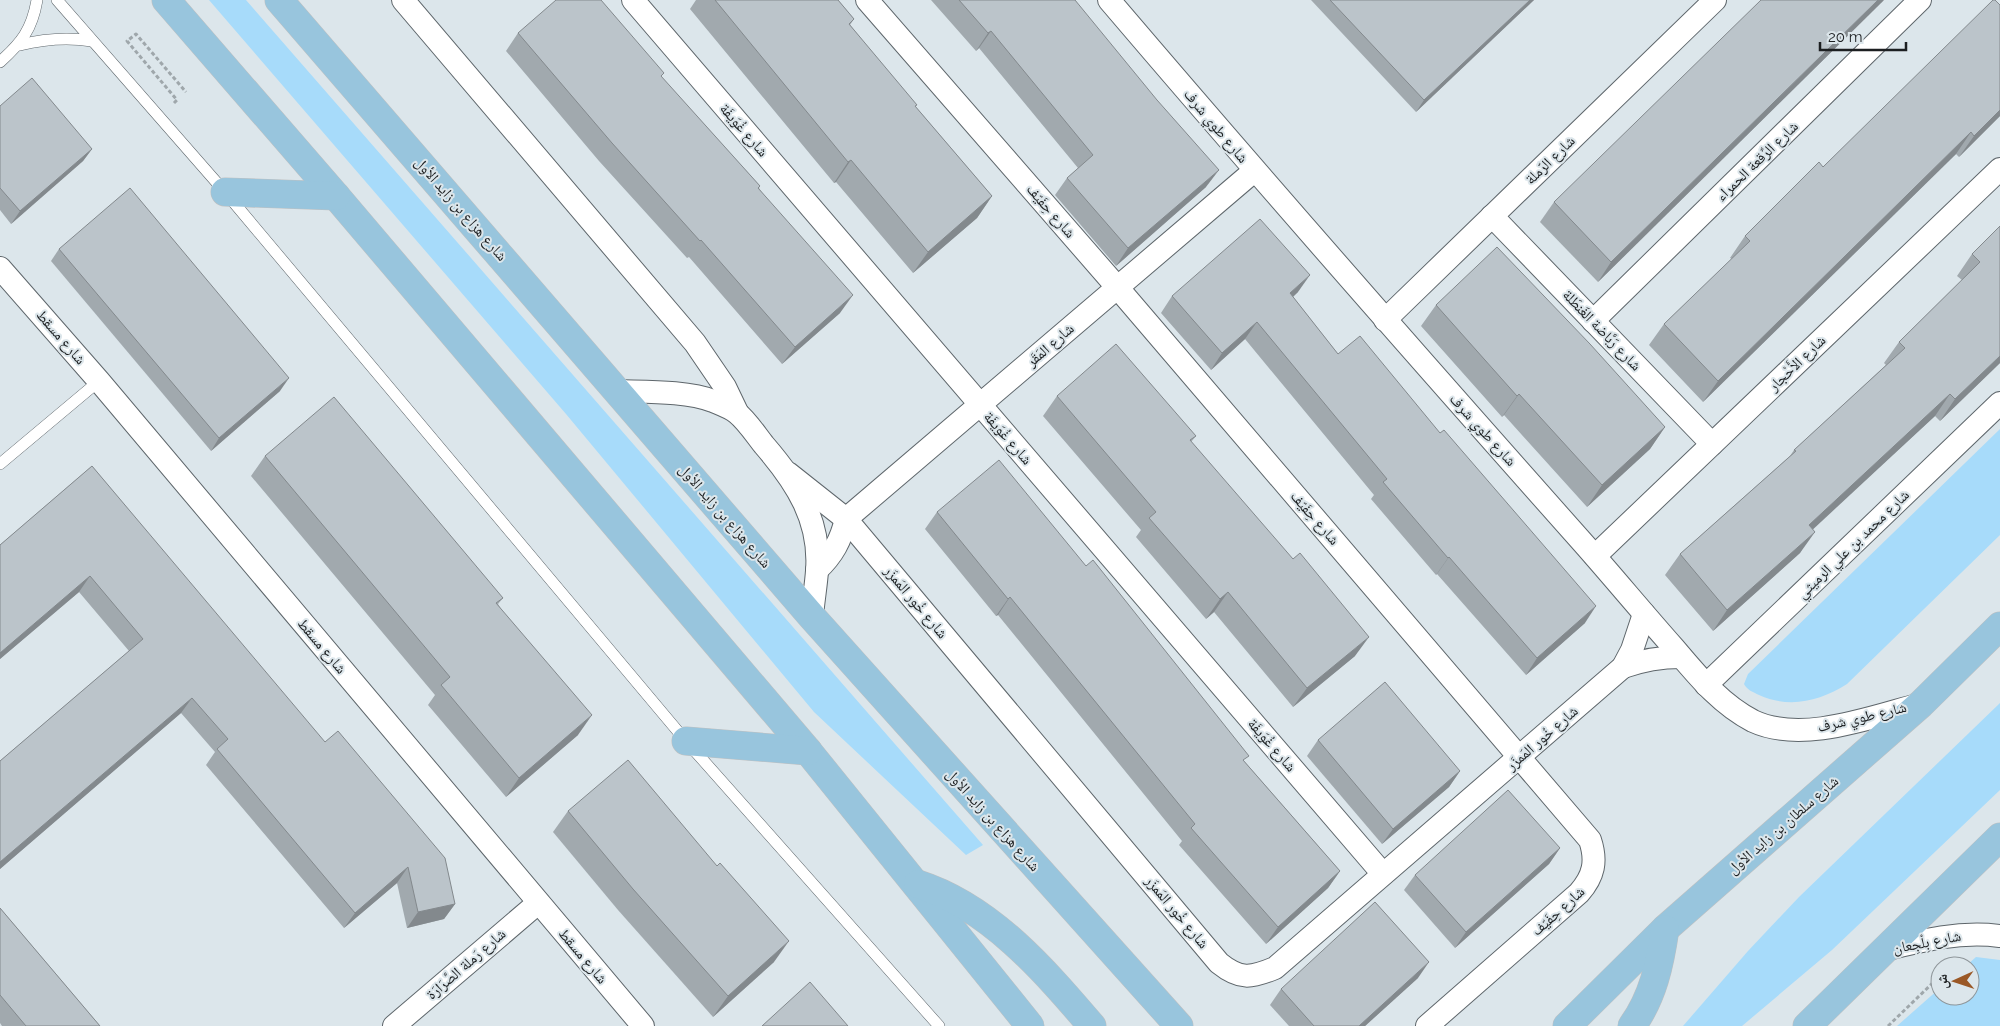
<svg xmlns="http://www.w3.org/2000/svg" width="2000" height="1026" viewBox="0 0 2000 1026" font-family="Raleway,'Noto Naskh Arabic',sans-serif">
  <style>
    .green { fill: #a7dbfa }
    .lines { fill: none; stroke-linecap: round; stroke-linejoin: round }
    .lane-casing { stroke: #5e666b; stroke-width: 12 }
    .street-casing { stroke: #5e666b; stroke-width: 24 }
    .primary-casing { stroke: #bfc0c1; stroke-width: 29 }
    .path { stroke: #9fa7ab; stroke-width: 3; stroke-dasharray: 4 2.5; stroke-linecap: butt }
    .lane { stroke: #fff; stroke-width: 11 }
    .street { stroke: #fff; stroke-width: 22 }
    .primary { stroke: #98c5dd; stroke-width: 28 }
    .wall { fill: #a1a9ae }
    .shaded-wall { fill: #83898d }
    .building { fill: #bbc4ca; stroke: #83898d }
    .labels { text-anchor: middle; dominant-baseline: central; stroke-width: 4; stroke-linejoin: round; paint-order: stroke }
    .street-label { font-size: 15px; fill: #1c1f21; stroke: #dce6eb }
  </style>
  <rect width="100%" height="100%" fill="#dce6eb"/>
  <g class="green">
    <polygon points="209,0 246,0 983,845 966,855 814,712 566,414"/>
    <path d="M 2000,429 L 2000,535 L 1847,684 C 1820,701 1790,709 1759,695 C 1753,692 1747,690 1744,684 L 1748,674 Z"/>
    <polygon points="2000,703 2000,790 1832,950 1742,1026 1683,1026 1748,951 1799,897"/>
    <polygon points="1976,957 2000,960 2000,1026 1897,1026 1940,988 1940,996 1970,996 1970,966 1966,966"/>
  </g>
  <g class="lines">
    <g class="lane-casing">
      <g id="lane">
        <polyline points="57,0 225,192 686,741 939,1026"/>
        <path d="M 20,45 C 44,39 67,37 92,41"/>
        <path d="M 0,62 C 21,43 32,30 37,0"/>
        <polyline points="0,464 99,381"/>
      </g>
    </g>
    <g class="street-casing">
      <g id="street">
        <polyline points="403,0 695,343 725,387 737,412"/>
        <polyline points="633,0 1383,874"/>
        <path d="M 867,0 L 1117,287 L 1590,840 C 1597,861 1594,876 1579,893 L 1427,1026"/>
        <path d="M 1109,0 C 1265,183 1424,364 1584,544 C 1614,578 1643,613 1674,648 C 1697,675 1720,704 1753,721 C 1802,744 1871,717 1921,704"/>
        <polyline points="1492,216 1712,444"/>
        <polyline points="0,268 99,381 643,1026"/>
        <polyline points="1385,320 1715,0"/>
        <polyline points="1593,321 1920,0"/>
        <path d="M 618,391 C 645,392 688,391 713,401 C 720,404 731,408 737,413 C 747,421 756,435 764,445 C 796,482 821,520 817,571 C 816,586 813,602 812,617"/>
        <path d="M 788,473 L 846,519 L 1219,963 C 1240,980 1251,978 1275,968 L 1623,667 L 1632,650 L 1644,614"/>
        <polyline points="1595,556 2000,169"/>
        <path d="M 817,570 C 833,555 841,540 846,519 L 1254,171"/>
        <path d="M 1623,667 C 1643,660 1661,657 1681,657"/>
        <polyline points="1706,685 2000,403"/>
        <path d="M 1884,950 C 1923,940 1960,931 2000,936"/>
        <polyline points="394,1026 538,903"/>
      </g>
    </g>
    <g class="primary-casing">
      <g id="primary">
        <polyline points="166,0 336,196 808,751 1030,1026"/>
        <polyline points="279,0 812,617 1179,1026"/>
        <polyline points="225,192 336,196"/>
        <polyline points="686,741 808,751"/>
        <path d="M 918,884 C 990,907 1044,970 1092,1026"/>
        <polyline points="1567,1026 1665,929 1921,704 2000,626"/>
        <path d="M 1632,1026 C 1653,997 1660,964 1665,929"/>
        <polyline points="1807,1026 2000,837"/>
      </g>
    </g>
    <g class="path">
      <polyline points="174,103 177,100 127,41 136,34 186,92"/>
      <polyline points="1888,1026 1940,976"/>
    </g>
    <use href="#lane" class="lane"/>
    <use href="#street" class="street"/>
    <use href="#primary" class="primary"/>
  </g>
  <g class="wall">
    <polygon points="696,0 838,0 854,19 850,25 915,106 992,196 977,218 913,273 836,182 834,183 690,9"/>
    <polygon points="931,0 1075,0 1206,187 1116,266 1055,195 1067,178 1078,168 979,48 976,51"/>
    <polygon points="1311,0 1534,0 1416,112"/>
    <polygon points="1884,0 1598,282 1540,222 1554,202"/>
    <polygon points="2000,5 2000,116 1959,157 1956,154 1703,402 1649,345 1664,324 1732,259 1730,258 1745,236 1823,167"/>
    <polygon points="518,33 661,77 760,186 759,188 840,313 782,364 689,257 687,258 599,161 506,51"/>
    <polygon points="0,106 92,149 83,161 11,224 0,210"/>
    <polygon points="2000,226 2000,363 1940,421 1935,416 1812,529 1800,553 1713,631 1665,575 1680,554 1790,456 1794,450 1886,365 1884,363 1899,342 1962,280 1957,276 1972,254"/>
    <polygon points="59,249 280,391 211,451 51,261"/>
    <polygon points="1298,292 1293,297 1338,354 1585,623 1526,675 1437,574 1436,575 1371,499 1374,495 1245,339 1211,370 1161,313 1172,296"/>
    <polygon points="1436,305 1665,427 1650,449 1587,507 1504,415 1502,417 1421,326"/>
    <polygon points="1057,396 1196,436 1191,442 1355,656 1293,707 1214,612 1206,619 1136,537 1141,530 1043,416"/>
    <polygon points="265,456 503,598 498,604 578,735 506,797 428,705 435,695 251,476"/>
    <polygon points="92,466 455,904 444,919 407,928 397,883 344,928 206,765 215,752 181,713 0,869 0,761 129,651 79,592 0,659 0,545"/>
    <polygon points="937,512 1244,761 1340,871 1328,888 1266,944 1179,845 1182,841 998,615 996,616 925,529"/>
    <polygon points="1318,740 1460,771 1449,787 1382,844 1307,756"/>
    <polygon points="568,811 717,866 774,962 713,1017 618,910 553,832"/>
    <polygon points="1560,848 1549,864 1455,948 1404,890 1415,875"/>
    <polygon points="0,908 100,1026 2,1026 0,1023"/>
    <polygon points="1418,978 1365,1026 1289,1026 1270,1005 1281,989"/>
  </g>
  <g class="shaded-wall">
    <polygon points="1530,0 1534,0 1416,112 1424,100"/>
    <polygon points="1878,0 1884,0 1598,282 1611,262"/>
    <polygon points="991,31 979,48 976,51 988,33"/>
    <polygon points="2000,110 2000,116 1959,157 1974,136"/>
    <polygon points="1971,132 1956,154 1703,402 1718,381"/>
    <polygon points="92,149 83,161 11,224 20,211"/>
    <polygon points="851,160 836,182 834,183 848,162"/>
    <polygon points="1219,170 1206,187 1116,266 1128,248"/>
    <polygon points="992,196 977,218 913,273 928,252"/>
    <polygon points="1310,275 1298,292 1278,310 1290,293"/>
    <polygon points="853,295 840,313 782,364 795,347"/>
    <polygon points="1257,322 1245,339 1211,370 1222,353"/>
    <polygon points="2000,356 2000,363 1940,421 1955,399"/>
    <polygon points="289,378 280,391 211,451 219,438"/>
    <polygon points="1519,394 1504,415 1502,417 1517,396"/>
    <polygon points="1950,394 1935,416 1794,547 1809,525"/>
    <polygon points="1665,427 1650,449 1587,507 1602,485"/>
    <polygon points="1815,532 1800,553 1713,631 1727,610"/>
    <polygon points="1449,557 1437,574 1436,575 1448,558"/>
    <polygon points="90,576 79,592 0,659 0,653"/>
    <polygon points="1228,592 1214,612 1206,619 1220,599"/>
    <polygon points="1010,597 998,615 996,616 1008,599"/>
    <polygon points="1596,606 1585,623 1526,675 1537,658"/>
    <polygon points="1369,637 1355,656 1293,707 1307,688"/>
    <polygon points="192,698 181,713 0,869 0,862"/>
    <polygon points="592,715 578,735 506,797 519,778"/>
    <polygon points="1460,771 1449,787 1382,844 1393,829"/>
    <polygon points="1560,848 1549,864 1455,948 1466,932"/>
    <polygon points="408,867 397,883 344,928 355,913"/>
    <polygon points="1340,871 1328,888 1266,944 1278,927"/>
    <polygon points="455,904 444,919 407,928 418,912"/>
    <polygon points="789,941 774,962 713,1017 728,996"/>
    <polygon points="1429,962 1418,978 1365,1026 1359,1026"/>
  </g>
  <g class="building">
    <polygon points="556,0 601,0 664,73 661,76 760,186 758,188 853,295 795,347 701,240 700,241 612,143 518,33"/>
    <polygon points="715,0 838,0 854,19 849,24 917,105 915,106 992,196 928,252 851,160 848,162"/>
    <polygon points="959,0 1075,0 1157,100 1219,170 1128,248 1067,178 1093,155 991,31 988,33"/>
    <polygon points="1330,0 1530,0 1424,100"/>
    <polygon points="1761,0 1878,0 1611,262 1554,202"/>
    <polygon points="1993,0 1995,0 2000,5 2000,110 1974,136 1971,132 1718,381 1664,324 1750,241 1745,236 1819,162 1823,167"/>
    <polygon points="32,78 92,149 20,211 0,188 0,106"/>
    <polygon points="130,188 289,378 219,438 59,249"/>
    <polygon points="1260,219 1310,275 1290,293 1338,354 1360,336 1440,433 1444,430 1596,606 1537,658 1449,557 1448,558 1383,482 1387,479 1257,322 1222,353 1172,296"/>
    <polygon points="2000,226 2000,356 1955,399 1950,394 1809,525 1815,532 1727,610 1680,554 1796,451 1794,450 1905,348 1899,342 1980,262 1972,254"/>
    <polygon points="1497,247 1590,344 1665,427 1602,485 1519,394 1517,396 1436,305"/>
    <polygon points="1116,344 1196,436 1190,440 1293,559 1300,553 1369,637 1307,688 1228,592 1220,599 1149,518 1156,512 1057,396"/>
    <polygon points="334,397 503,598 496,603 592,715 519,778 441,685 450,677 265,456"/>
    <polygon points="999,460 1086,566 1093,560 1249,756 1243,760 1340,871 1278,927 1191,828 1195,824 1010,597 1008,599 937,512"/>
    <polygon points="92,466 325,742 338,731 445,858 455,904 418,912 408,867 355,913 217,749 228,739 192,698 0,862 0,761 143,639 90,576 0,653 0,545"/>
    <polygon points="1385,682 1460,771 1393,829 1318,740"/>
    <polygon points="628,760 717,866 720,863 789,941 728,996 633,889 568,811"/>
    <polygon points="1508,790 1560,848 1466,932 1415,875"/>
    <polygon points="1375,902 1429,962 1359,1026 1314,1026 1281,989"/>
    <polygon points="0,908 100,1026 26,1026 0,995"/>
    <polygon points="810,982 848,1026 762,1026"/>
  </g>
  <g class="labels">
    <g class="street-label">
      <text transform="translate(1216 126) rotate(50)">شارع طوي شرف</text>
      <text transform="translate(744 130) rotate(49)">شارع غُوَيفَة</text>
      <text transform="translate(1550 160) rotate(-44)">شارع الرّملة</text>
      <text transform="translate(1757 161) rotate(-44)">شارع الرِّقعة الحمراء</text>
      <text transform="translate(461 209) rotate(49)">شارع هزاع بن زايد الأول</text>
      <text transform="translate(1051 211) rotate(49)">شارع حِفَيّف</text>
      <text transform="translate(1602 330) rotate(46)">شارع رَبَّاضة الغَنطَلة</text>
      <text transform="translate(61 337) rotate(49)">شارع مسقط</text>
      <text transform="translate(1050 345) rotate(-41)">شارع المَقَر</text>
      <text transform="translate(1797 363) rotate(-44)">شارع الأَحْجار</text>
      <text transform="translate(1483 430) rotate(48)">شارع طوي شرف</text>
      <text transform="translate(1008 438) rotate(49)">شارع غُوَيفَة</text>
      <text transform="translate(725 516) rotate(49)">شارع هزاع بن زايد الأول</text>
      <text transform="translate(1315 518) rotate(49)">شارع حِفَيّف</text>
      <text transform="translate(1853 544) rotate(-44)">شارع محمد بن علي الرميثي</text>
      <text transform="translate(916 602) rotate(50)">شارع خُور المَمزَر</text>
      <text transform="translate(322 646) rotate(50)">شارع مسقط</text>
      <text transform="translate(1862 717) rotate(-13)">شارع طوي شرف</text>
      <text transform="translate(1542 738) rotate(-41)">شارع خُور المَمزَر</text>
      <text transform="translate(1272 745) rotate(49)">شارع غُوَيفَة</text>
      <text transform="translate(993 820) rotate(48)">شارع هزاع بن زايد الأول</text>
      <text transform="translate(1783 825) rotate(-41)">شارع سلطان بن زايد الأول</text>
      <text transform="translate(1558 911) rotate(-42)">شارع حِفَيّف</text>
      <text transform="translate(1177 912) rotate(50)">شارع خُور المَمزَر</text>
      <text transform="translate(1927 942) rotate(-11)">شارع بِلْجِعان</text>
      <text transform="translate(583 956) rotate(50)">شارع مسقط</text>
      <text transform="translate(466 964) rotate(-41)">شارع رَملة الصَّرَارَة</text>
    </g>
  </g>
  <g transform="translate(1955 981) rotate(267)"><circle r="24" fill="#dce6eb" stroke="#8f969a"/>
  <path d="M0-4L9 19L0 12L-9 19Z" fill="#9a5826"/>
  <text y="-8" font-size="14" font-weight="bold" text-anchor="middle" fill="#1c1f21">ش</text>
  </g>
  <path d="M1820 42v8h86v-8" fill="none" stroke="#1c1f21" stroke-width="2.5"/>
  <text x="1828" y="42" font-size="15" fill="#1c1f21" stroke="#dce6eb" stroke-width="4" paint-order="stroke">20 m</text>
</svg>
